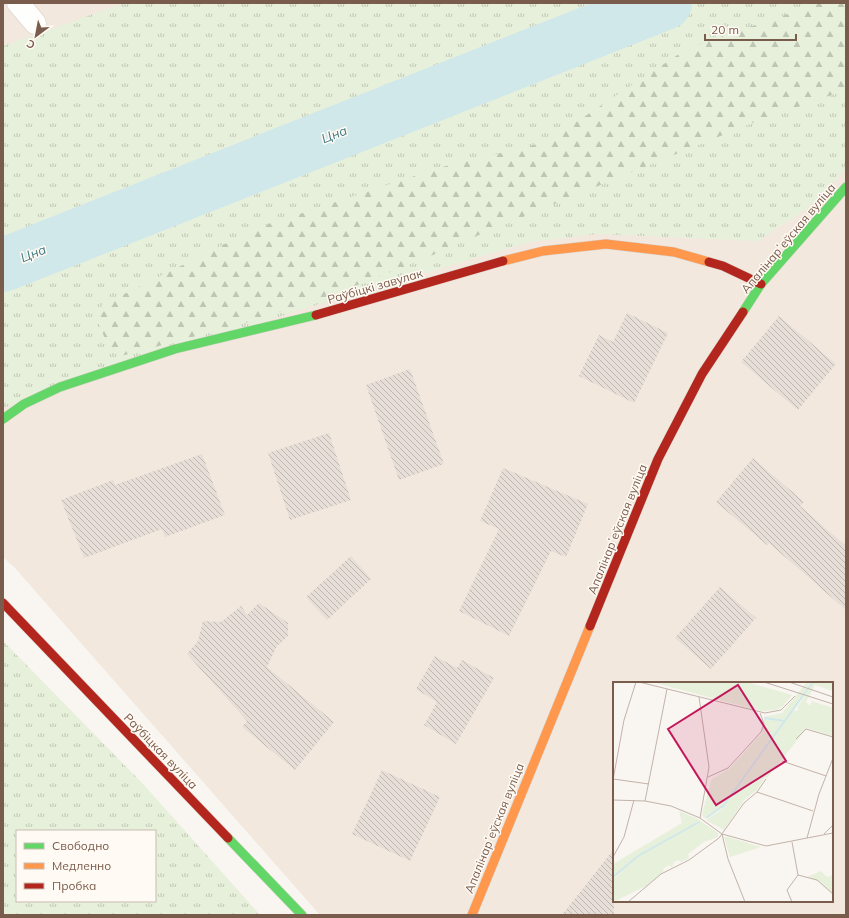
<svg xmlns="http://www.w3.org/2000/svg" width="849" height="918" viewBox="0 0 849 918" font-family="Mulish,sans-serif">
  <style>
    .residential { fill: #f2e8de; fill-rule: evenodd }
    .grass { fill: url(#grass-tufts); fill-rule: evenodd }
    .forest { fill: url(#forest-firs) }
    .lines { fill: none; stroke-linecap: round; stroke-linejoin: round }
    .river { stroke: #d0e8ea; stroke-width: 54 }
    .building { fill: url(#building-back-hatch) }
    .street-casing { stroke: #d7d1cb; stroke-width: 23 }
    .fast-casing { stroke: #d9d2cb; stroke-width: 10 }
    .slow-casing { stroke: #d9d2cb; stroke-width: 10 }
    .jam-casing { stroke: #d9d2cb; stroke-width: 10 }
    .street { stroke: #fefefd; stroke-width: 22 }
    .fast { stroke: #63d668; stroke-width: 9 }
    .slow { stroke: #ff974d; stroke-width: 9 }
    .jam { stroke: #b3261e; stroke-width: 9 }
    .labels { text-anchor: middle; dominant-baseline: central; stroke-width: 3; stroke-linejoin: round; paint-order: stroke }
    .street-label { font-size: 12px; fill: #7a5c4d; stroke: #fffaf3 }
    .water-label { font-size: 13px; font-style: italic; fill: #437c86; stroke: #fffaf3 }
    .inset-river { fill: none; stroke: #d0e8ea; stroke-width: 2 }
    .inset-road { fill: none; stroke: #c2b3aa; stroke-width: 1 }
    .view { fill: #c2185b; fill-opacity: 0.15; stroke: #c2185b; stroke-width: 2 }
    .inset-edge { fill: none; stroke: #7a5c4d; stroke-width: 2 }
  </style>
  <defs>
    <pattern id="grass-tufts" width="24" height="20" patternUnits="userSpaceOnUse"><rect width="24" height="20" fill="#e7f0db"/><path d="M3 7l-1-3M5 7V3M7 7l1-3M15 17l-1-3M17 17v-4M19 17l1-3" fill="none" stroke="#c0c6b4"/></pattern>
    <pattern id="forest-firs" width="22" height="20" patternUnits="userSpaceOnUse"><rect width="22" height="20" fill="#e7f0db"/><path d="M5 1l3.5 6h-7zM16 11l3.5 6h-7z" fill="#c0c6b4"/></pattern>
    <pattern id="building-back-hatch" width="6" height="6" patternUnits="userSpaceOnUse"><rect width="6" height="6" fill="#e6ded7"/><path d="M-1 5l2 2M0 0l6 6M5-1l2 2" fill="none" stroke="#bfb7b1"/></pattern>
  </defs>
  <rect width="100%" height="100%" fill="#f9f5f0"/>
  <path class="residential" d="M 3,3 L 846,3 L 846,915 L 320,915 L 15,568 L 3,557 ZM 614,683 L 832,683 L 832,901 L 614,901 Z"/>
  <g class="grass">
    <polygon points="124,3 634,3 3,246 3,46"/>
    <polygon points="694,3 846,3 846,169 808,208 758,241 597,234 530,242 306,308 3,408 3,275"/>
    <path d="M 3,641 L 144,785 L 260,915 L 3,915 ZM 17,831 L 155,831 L 155,901 L 17,901 Z"/>
  </g>
  <polygon class="forest" points="820,3 846,3 846,90 762,119 488,231 426,258 337,293 256,320 121,356 106,342 99,323 102,305 257,228 442,167 546,142 688,48"/>
  <g class="lines">
    <polyline class="river" points="3,265 665,3"/>
  </g>
  <g class="building">
    <polygon points="627,313 668,333 634,403 579,376 599,335 613,342"/>
    <polygon points="779,316 836,364 798,410 741,362"/>
    <polygon points="410,369 444,464 399,480 366,385"/>
    <polygon points="329,433 351,500 290,520 268,453"/>
    <polygon points="202,454 225,515 165,537 162,529 84,558 61,500 113,480 115,485"/>
    <polygon points="753,458 804,502 800,506 846,546 846,610 769,543 767,545 716,502"/>
    <polygon points="503,468 588,504 566,557 551,551 509,636 459,611 499,529 480,521"/>
    <polygon points="351,556 371,579 327,620 306,597"/>
    <polygon points="720,587 756,618 711,669 675,638"/>
    <polygon points="259,603 288,623 288,636 277,646 267,667 334,722 295,770 242,727 247,721 187,654 198,641 203,621 221,622 241,606 247,615"/>
    <polygon points="435,656 457,668 462,660 494,678 456,744 424,725 437,702 416,689"/>
    <polygon points="382,770 440,797 410,861 352,834"/>
    <polygon points="614,849 614,915 562,915"/>
  </g>
  <g class="lines">
    <g class="street-casing">
      <polyline id="street" points="18,3 35,23"/>
    </g>
    <g class="fast-casing">
      <g id="fast">
        <polyline points="743,312 761,284 846,187"/>
        <polyline points="3,419 24,404 60,387 175,349 316,315"/>
        <polyline points="228,838 302,915"/>
      </g>
    </g>
    <g class="slow-casing">
      <g id="slow">
        <polyline points="503,261 543,251 606,244 674,252 709,262"/>
        <polyline points="472,915 590,626"/>
      </g>
    </g>
    <g class="jam-casing">
      <g id="jam">
        <polyline points="709,262 723,266 761,284"/>
        <polyline points="316,315 503,261"/>
        <polyline points="3,603 228,838"/>
        <polyline points="590,626 658,459 702,374 743,312"/>
      </g>
    </g>
    <use href="#street" class="street"/>
    <use href="#fast" class="fast"/>
    <use href="#slow" class="slow"/>
    <use href="#jam" class="jam"/>
  </g>
  <g class="labels">
    <g class="street-label">
      <text transform="translate(788 238) rotate(-50)">Апалінарʼеўская вуліца</text>
      <text transform="translate(375 286) rotate(-16)">Раўбіцкі завулак</text>
      <text transform="translate(617 529) rotate(-68)">Апалінарʼеўская вуліца</text>
      <text transform="translate(161 751) rotate(46)">Раўбіцкая вуліца</text>
      <text transform="translate(494 828) rotate(-68)">Апалінарʼеўская вуліца</text>
    </g>
    <g class="water-label">
      <text transform="translate(334 134) rotate(-22)">Цна</text>
      <text transform="translate(33 253) rotate(-22)">Цна</text>
    </g>
  </g>
  <g transform="translate(613 682)">
    <rect width="220" height="220" fill="#f9f5f0"/>
    <path d="M 39,0 L 134,0 L 179,13 L 170,24 L 163,28 L 148,29 ZM 194,0 L 198,0 L 173,38 L 150,35 L 169,31 ZM 201,0 L 220,0 L 220,9 L 202,3 L 193,20 L 197,24 L 199,19 L 220,26 L 220,54 L 194,46 L 154,96 L 152,95 L 144,108 L 132,117 L 111,148 L 93,138 L 108,128 L 180,29 L 186,28 L 184,26 ZM 151,37 L 171,39 L 107,126 L 91,136 L 89,133 L 98,98 L 117,86 L 149,51 ZM 66,129 L 85,137 L 105,151 L 105,155 L 91,160 L 75,172 L 76,176 L 68,180 L 65,178 L 61,180 L 59,185 L 56,183 L 51,186 L 50,190 L 33,204 L 0,220 L 0,197 L 14,186 L 0,196 L 0,182 L 69,141 ZM 111,155 L 115,155 L 148,165 L 117,175 ZM 208,189 L 214,195 L 220,193 L 220,212 L 207,200 L 194,195 Z" fill="#e7f0db"/>
    <path d="M 144,56 L 149,59 L 140,74 L 120,96 L 105,121 L 93,130 L 95,120 Z" fill="#e7f0db"/>
    <path class="inset-river" d="M 151,36 L 173,39M 93,136 L 110,124 L 200,0M 0,195 L 25,174 L 86,140"/>
    <path class="inset-road" d="M 26,0 L 152,31 L 168,28 L 182,14M 151,0 L 220,22M 176,0 L 220,15M 86,15 L 96,85 L 87,136M 183,57 L 193,47 L 220,55M 169,79 L 213,94M 95,95 L 115,86 L 148,50 L 151,42 L 147,31M 0,97 L 36,102M 0,98 L 11,38 L 23,0M 144,110 L 153,97M 0,118 L 32,119 L 58,124 L 87,136 L 109,152 L 153,164 L 220,151M 32,119 L 54,7M 109,152 L 115,177 L 132,220M 211,152 L 220,143M 194,156 L 206,112 L 220,76M 179,160 L 185,193M 0,175 L 11,155 L 21,118M 15,220 L 48,192 L 76,178 L 106,156 L 131,121 L 144,110 L 200,129M 179,220 L 174,208 L 185,193 L 204,198 L 220,212"/>
    <path class="view" d="M 125,3 L 173,79 L 103,123 L 55,47 Z"/>
    <rect width="220" height="220" class="inset-edge"/>
  </g>
  <rect width="849" height="918" fill="none" stroke="#7a5c4d" stroke-width="8"/>
  <rect x="16" y="830" width="140" height="72" fill="#fffaf3" stroke="#cabbb1"/>
  <rect x="24" y="843" width="20" height="6" fill="#63d668" stroke="#cabbb1"/>
  <text x="52" y="850" font-size="12" fill="#7a5c4d">Свободно</text>
  <rect x="24" y="863" width="20" height="6" fill="#ff974d" stroke="#cabbb1"/>
  <text x="52" y="870" font-size="12" fill="#7a5c4d">Медленно</text>
  <rect x="24" y="883" width="20" height="6" fill="#b3261e" stroke="#cabbb1"/>
  <text x="52" y="890" font-size="12" fill="#7a5c4d">Пробка</text>
  <g transform="translate(36 36) rotate(212)" stroke="#fffaf3" stroke-width="3" paint-order="stroke">
  <path d="M0-3L7 15L0 10L-7 15Z" fill="#7a5c4d"/>
  <text y="-6" font-size="11" font-weight="bold" text-anchor="middle" fill="#7a5c4d">С</text>
  </g>
  <path d="M705 34v6h91v-6" fill="none" stroke="#7a5c4d" stroke-width="2"/>
  <text x="711" y="34" font-size="12" fill="#7a5c4d" stroke="#fffaf3" stroke-width="3" paint-order="stroke">20 m</text>
</svg>
